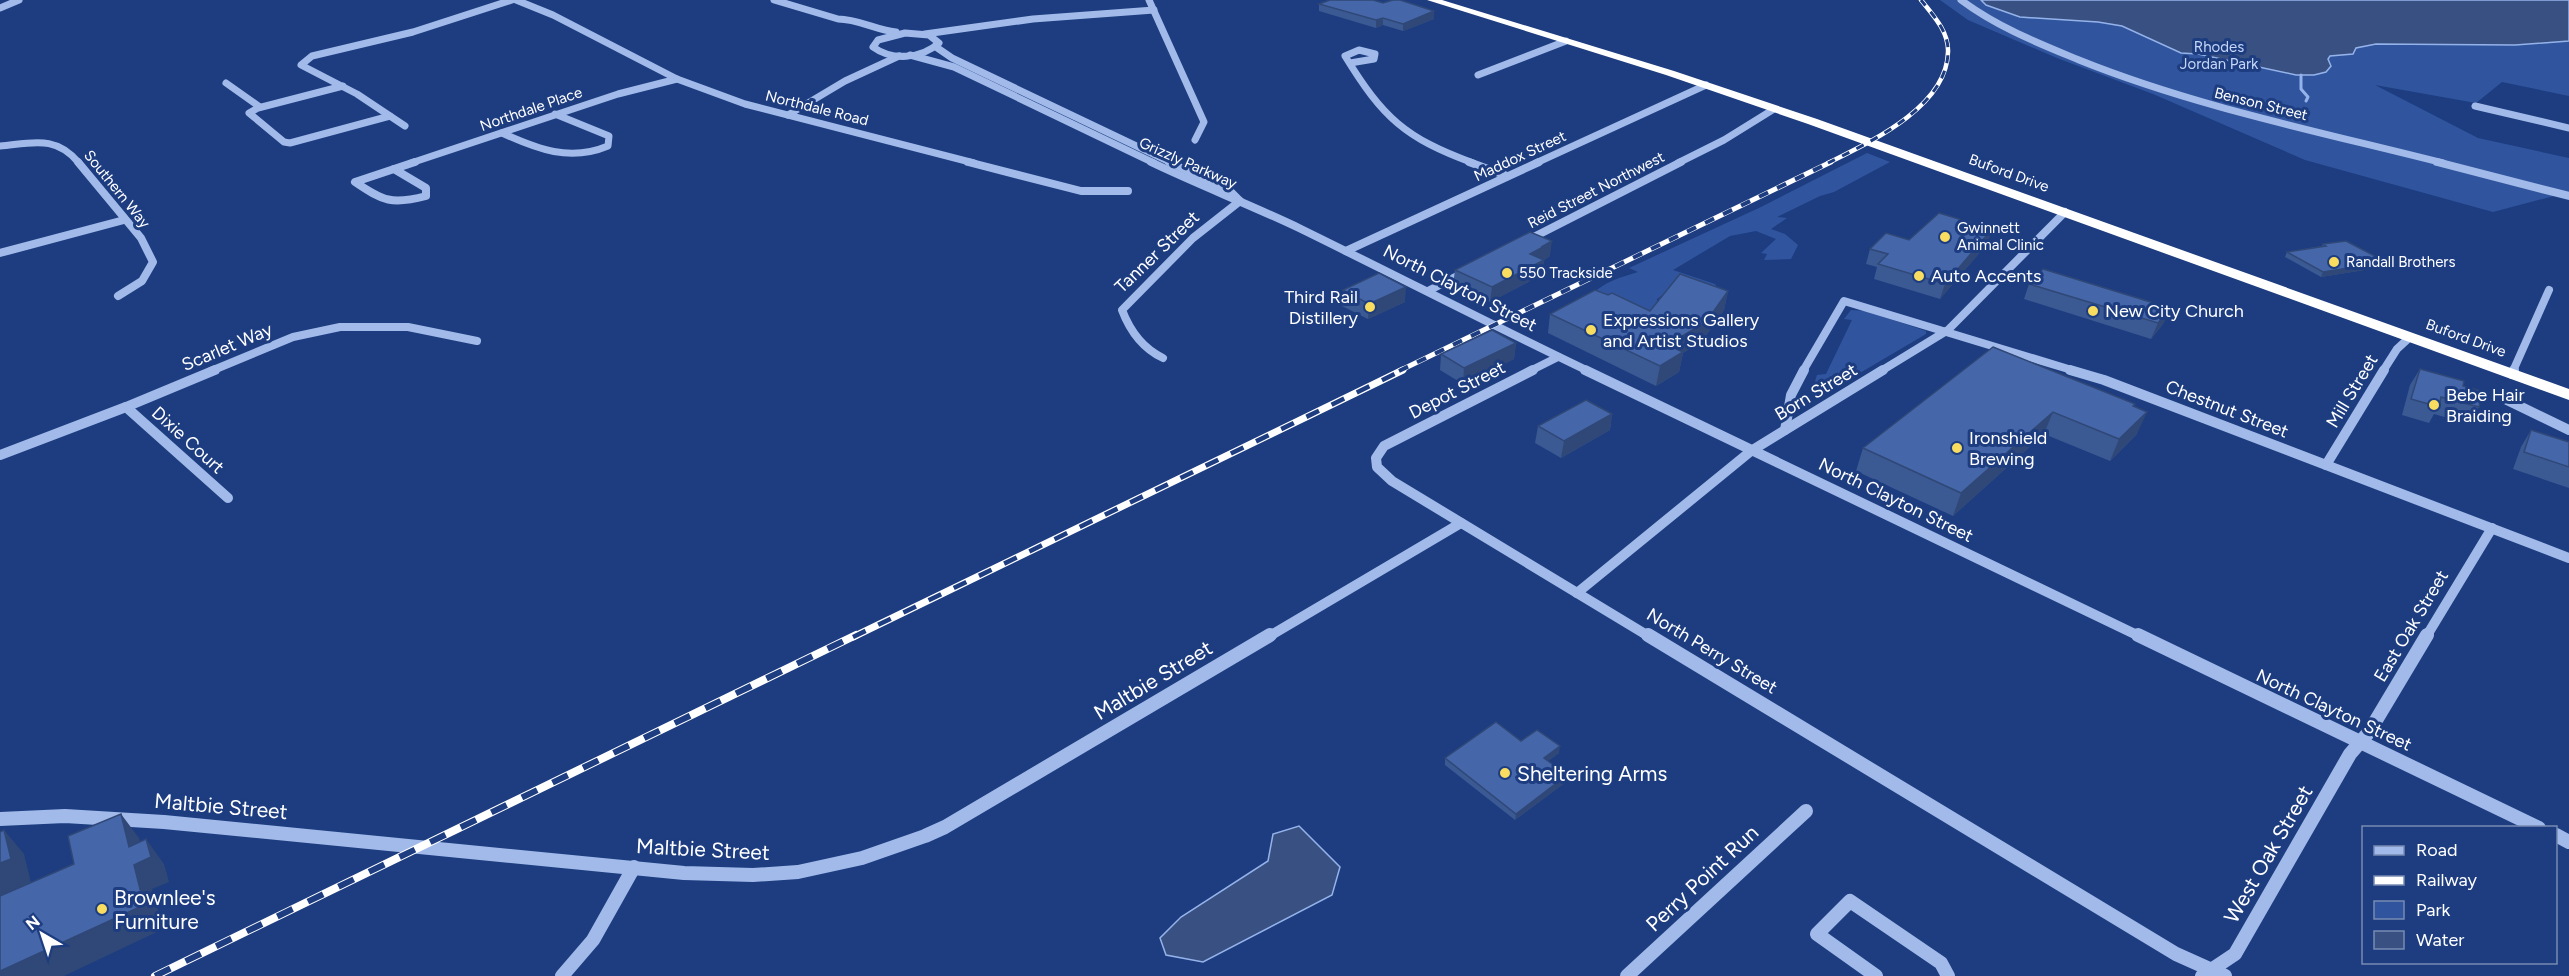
<svg xmlns="http://www.w3.org/2000/svg" width="2569" height="976" viewBox="0 0 2569 976" font-family="Figtree,sans-serif">
  <style>
    .green { fill: #30559e }
    .water { fill: #385082; stroke: #95b3ea; stroke-width: 1.5 }
    .lines { fill: none; stroke-linecap: round; stroke-linejoin: round }
    .stream { stroke: #95b3ea; stroke-width: 3 }
    .minor-far3 { stroke: #a1bae9; stroke-width: 7 }
    .minor-far2 { stroke: #a1bae9; stroke-width: 8 }
    .minor-far1 { stroke: #a1bae9; stroke-width: 10 }
    .minor { stroke: #a1bae9; stroke-width: 14 }
    .highway { fill: #fff; fill-rule: evenodd }
    .rail-far3-casing { stroke: #fff; stroke-width: 4.5 }
    .rail-far2-casing { stroke: #fff; stroke-width: 5 }
    .rail-far1-casing { stroke: #fff; stroke-width: 7 }
    .rail-casing { stroke: #fff; stroke-width: 8 }
    .rail-far3 { stroke: #1d3d80; stroke-width: 3; stroke-dasharray: 8; stroke-linecap: butt }
    .rail-far2 { stroke: #1d3d80; stroke-width: 4; stroke-dasharray: 10; stroke-linecap: butt }
    .rail-far1 { stroke: #1d3d80; stroke-width: 4.5; stroke-dasharray: 14; stroke-linecap: butt }
    .rail { stroke: #1d3d80; stroke-width: 6; stroke-dasharray: 17; stroke-linecap: butt }
    .wall { fill: #3b5992 }
    .shaded-wall { fill: #304877 }
    .building { fill: #4567aa; stroke: #304877; stroke-width: 1.5 }
    .poi-dot { fill: #f8dd60; stroke: #1d3d80; stroke-width: 2 }
    .labels { text-anchor: middle; dominant-baseline: central; stroke-width: 6; stroke-linejoin: round; paint-order: stroke }
    .far-park-label { font-size: 15px; fill: #c5d6f7; stroke: #1d3d80 }
    .far-street-label { font-size: 15px; fill: #fff; stroke: #1d3d80 }
    .far-poi-label { font-size: 15px; fill: #fff; stroke: #1d3d80; text-anchor: start }
    .street-label { font-size: 18px; fill: #fff; stroke: #1d3d80 }
    .poi-label { font-size: 18px; fill: #fff; stroke: #1d3d80; text-anchor: start }
    .near-street-label { font-size: 21px; fill: #fff; stroke: #1d3d80 }
    .near-poi-label { font-size: 21px; fill: #fff; stroke: #1d3d80; text-anchor: start }
  </style>
  <rect width="100%" height="100%" fill="#1d3d80"/>
  <g class="green">
    <polygon points="1940,0 2569,0 2569,96 2502,82 2476,103 2375,85 2478,138 2569,158 2569,192 2493,212 2305,160 2153,94 2057,58 1968,20"/>
    <path d="M 1867,153 L 1890,162 L 1834,192 L 1820,196 L 1777,217 L 1787,218 L 1771,229 L 1785,234 L 1798,245 L 1791,259 L 1764,260 L 1767,254 L 1761,253 L 1776,239 L 1756,231 L 1730,236 L 1673,270 L 1715,284 L 1717,287 C 1690,284 1680,282 1657,299 L 1656,311 L 1673,327 L 1617,296 L 1604,302 L 1591,295 C 1604,282 1621,277 1638,272 L 1629,268 L 1761,207 Z"/>
    <polygon points="1851,310 1866,311 1926,331 1926,334 1831,390 1813,388 1817,375 1826,374 1852,320 1844,319"/>
  </g>
  <g class="water">
    <polygon points="1981,0 2569,0 2569,41 2515,45 2376,44 2356,48 2353,54 2330,56 2328,59 2331,66 2326,72 2314,75 2296,75 2198,54 2181,53 2122,26 2098,22 2020,17 1986,5"/>
    <polygon points="1299,826 1340,867 1332,895 1203,962 1166,955 1160,938 1181,917 1268,861 1273,834"/>
  </g>
  <g class="lines">
    <polyline class="stream" points="2301,75 2301,89 2308,97 2306,101"/>
    <g class="minor-far3">
      <polyline points="516,0 553,15 677,79 745,104 974,163"/>
      <path d="M 774,0 L 838,19 C 858,19 876,30 896,32"/>
      <polyline points="1149,0 1204,122 1195,140"/>
      <path d="M 1961,0 C 1997,27 2038,43 2079,60 C 2196,107 2321,132 2443,163"/>
      <polyline points="0,8 19,0"/>
      <path d="M 905,33 L 929,35 L 939,43 C 921,59 892,61 873,47 L 878,40 Z"/>
      <polyline points="925,34 1033,19 1154,10"/>
      <polyline points="936,47 952,58 1172,163"/>
      <polyline points="910,55 954,67 1154,163"/>
      <path d="M 1350,63 L 1374,59 L 1375,54 L 1359,50 L 1345,56 C 1383,118 1405,138 1473,163"/>
      <polyline points="1478,75 1566,41"/>
      <polyline points="226,83 260,107"/>
      <polyline points="343,86 258,108 249,113 284,142 290,143 390,116"/>
      <polyline points="2475,106 2569,128"/>
      <polyline points="788,115 845,81 899,56"/>
      <polyline points="405,126 357,94 301,65 312,56 413,32 512,0"/>
      <path d="M 502,133 C 537,149 570,162 608,146 L 609,136 L 555,114"/>
      <path d="M 0,146 C 33,143 56,135 79,163"/>
      <polyline points="411,163 618,94 677,79"/>
      <polyline points="1536,163 1706,85"/>
      <polyline points="1678,163 1724,140 1774,109"/>
    </g>
    <g class="minor-far2">
      <polyline points="78,162 141,238 153,262 142,281 118,296"/>
      <polyline points="968,162 1081,191 1128,191"/>
      <path d="M 1151,162 C 1201,186 1251,205 1301,229 C 1397,276 1492,325 1588,371"/>
      <polyline points="1169,162 1230,191 1240,201"/>
      <polyline points="1469,162 1507,176"/>
      <polyline points="2437,162 2569,196"/>
      <polyline points="394,169 415,162"/>
      <path d="M 394,169 L 426,188 L 426,196 C 392,205 383,201 355,182 Z"/>
      <polyline points="1524,242 1681,162"/>
      <polyline points="1346,251 1539,162"/>
      <polyline points="0,253 124,220"/>
      <polyline points="1428,291 1465,272"/>
      <path d="M 1163,358 C 1142,348 1130,331 1122,310 L 1193,238 L 1240,201"/>
      <polyline points="211,371 293,337 340,327 408,327 477,341"/>
      <polyline points="1530,371 1558,357"/>
      <polyline points="1803,371 1844,301 2075,371"/>
      <polyline points="1881,371 1948,330 2065,212"/>
      <polyline points="2383,371 2397,349 2410,337"/>
      <polyline points="2513,371 2549,290"/>
    </g>
    <g class="minor-far1">
      <polyline points="1533,370 1384,446 1376,458 1377,467 1392,481 1650,637"/>
      <polyline points="1585,370 2141,637"/>
      <polyline points="2070,370 2104,380 2569,558"/>
      <polyline points="2512,374 2514,370"/>
      <polyline points="2507,400 2569,430"/>
      <polyline points="126,407 228,498"/>
      <polyline points="1785,430 1791,395 1804,370"/>
      <polyline points="0,455 126,407 215,370"/>
      <polyline points="2326,465 2384,370"/>
      <polyline points="1577,593 1751,451 1883,370"/>
      <polyline points="1268,637 1461,523"/>
      <polyline points="2426,637 2492,528"/>
    </g>
    <g class="minor">
      <polyline points="1648,635 2176,954 2225,976"/>
      <polyline points="2138,635 2539,828"/>
      <polyline points="0,819 65,816 164,822 684,873 753,875 798,872 862,858 925,836 945,827 1270,635"/>
      <polyline points="2556,835 2569,842"/>
      <polyline points="562,976 593,940 634,867"/>
      <polyline points="1627,976 1806,811"/>
      <polyline points="1876,976 1817,934 1850,901 1941,963 1948,976"/>
      <polyline points="2202,976 2235,954 2350,754 2369,732 2427,635"/>
    </g>
    <polygon class="highway" points="1427,0 1442,0 1674,71 1817,119 2569,389 2569,400 1808,124 1666,75"/>
    <g class="rail-far3-casing">
      <path id="rail-far3" d="M 1828,163 C 1870,142 1947,107 1948,52 C 1949,32 1933,15 1921,0"/>
    </g>
    <g class="rail-far2-casing">
      <polyline id="rail-far2" points="1399,371 1831,162"/>
    </g>
    <g class="rail-far1-casing">
      <polyline id="rail-far1" points="853,637 1403,370"/>
    </g>
    <g class="rail-casing">
      <polyline id="rail" points="155,976 856,635"/>
    </g>
    <use href="#rail-far3" class="rail-far3"/>
    <use href="#rail-far2" class="rail-far2"/>
    <use href="#rail-far1" class="rail-far1"/>
    <use href="#rail" class="rail"/>
  </g>
  <g class="wall">
    <polygon points="1383,3 1434,11 1434,19 1403,31 1383,25 1376,28 1319,11 1319,4"/>
    <polygon points="1992,229 1987,244 1940,299 1874,279 1877,267 1866,264 1870,249 1909,240"/>
    <polygon points="2323,244 2386,262 2383,267 2321,277 2285,257 2287,252 2322,246"/>
    <polygon points="1550,256 1544,260 1542,275 1490,302 1453,285 1455,270"/>
    <polygon points="2029,284 2170,308 2163,324 2151,339 2024,299"/>
    <polygon points="1343,290 1405,302 1368,319 1342,306"/>
    <polygon points="1728,291 1724,310 1702,341 1683,353 1679,372 1656,386 1548,333 1550,314 1608,295 1650,311"/>
    <polygon points="1516,343 1514,359 1463,384 1440,370 1441,354"/>
    <polygon points="1993,347 2134,407 2137,434 2110,461 2044,434 1953,516 1856,471 1863,448"/>
    <polygon points="2420,369 2463,386 2479,407 2469,424 2434,414 2429,423 2402,415 2410,385"/>
    <polygon points="1612,414 1610,430 1561,458 1535,443 1538,426"/>
    <polygon points="2531,430 2569,442 2569,488 2513,469 2521,447"/>
    <polygon points="1521,741 1559,753 1548,761 1566,782 1515,820 1445,765 1445,758"/>
  </g>
  <g class="shaded-wall">
    <polygon points="1434,11 1434,19 1403,31 1403,24"/>
    <polygon points="1383,18 1383,25 1376,28 1376,20"/>
    <polygon points="1992,229 1987,244 1940,299 1945,284"/>
    <polygon points="1552,241 1550,256 1544,260 1542,275 1490,302 1492,287 1530,254"/>
    <polygon points="2386,262 2383,267 2321,277 2323,272"/>
    <polygon points="1406,287 1405,302 1368,319 1369,304"/>
    <polygon points="1728,291 1724,310 1702,341 1683,353 1679,372 1656,386 1660,366 1667,345"/>
    <polygon points="2170,308 2163,324 2151,339 2158,323"/>
    <polygon points="1516,343 1514,359 1463,384 1464,368"/>
    <polygon points="2053,412 2044,434 1953,516 1961,493"/>
    <polygon points="2147,412 2137,434 2110,461 2119,439"/>
    <polygon points="1612,414 1610,430 1561,458 1564,441"/>
    <polygon points="1560,746 1559,753 1543,765 1544,758"/>
    <polygon points="1567,775 1566,782 1515,820 1516,814"/>
    <polygon points="121,814 139,838 145,860 146,839 164,864 169,882 152,889 163,929 64,976 0,976 0,971"/>
    <polygon points="4,830 24,854 31,883 0,897 0,863"/>
  </g>
  <g class="building">
    <polygon points="1330,0 1373,0 1383,3 1393,0 1400,0 1434,11 1403,24 1383,18 1376,20 1319,4"/>
    <polygon points="1939,213 1992,229 1945,284 1878,264 1888,254 1870,249 1886,233 1909,240"/>
    <polygon points="1530,232 1552,241 1543,246 1545,246 1530,254 1544,260 1492,287 1455,270"/>
    <polygon points="2346,241 2386,262 2323,272 2287,252 2326,246 2323,244"/>
    <polygon points="2043,269 2170,308 2158,323 2029,284"/>
    <polygon points="1379,273 1406,287 1369,304 1343,290"/>
    <polygon points="1680,274 1728,291 1706,322 1667,345 1683,352 1660,366 1550,314 1595,290 1608,295 1612,293 1650,311"/>
    <polygon points="1492,330 1516,343 1464,368 1441,354"/>
    <polygon points="1993,347 2135,404 2133,406 2147,412 2119,439 2053,412 1961,493 1863,448"/>
    <polygon points="2420,369 2464,381 2463,386 2482,391 2479,407 2441,397 2439,407 2411,399"/>
    <polygon points="1586,400 1612,414 1564,441 1538,426"/>
    <polygon points="2531,430 2569,442 2569,467 2524,452"/>
    <polygon points="1496,722 1521,741 1537,730 1560,746 1544,758 1567,775 1516,814 1445,758"/>
    <polygon points="121,814 129,847 146,839 151,857 134,865 144,905 0,971 0,896 74,864 68,836"/>
    <polygon points="4,830 11,859 0,863 0,832"/>
  </g>
  <g class="poi-dot">
    <circle cx="1945" cy="237" r="6"/>
    <circle cx="2334" cy="262" r="6"/>
    <circle cx="1507" cy="273" r="6"/>
    <circle cx="1919" cy="276" r="6"/>
    <circle cx="1370" cy="307" r="6"/>
    <circle cx="2093" cy="311" r="6"/>
    <circle cx="1591" cy="330" r="6"/>
    <circle cx="2434" cy="405" r="6"/>
    <circle cx="1957" cy="448" r="6"/>
    <circle cx="1505" cy="773" r="6"/>
    <circle cx="102" cy="909" r="6"/>
  </g>
  <g class="labels">
    <g class="far-park-label">
      <text x="2219" y="47">Rhodes<tspan x="2219" dy="17">Jordan Park</tspan></text>
    </g>
    <g class="far-street-label">
      <text transform="translate(2261 104) rotate(14)">Benson Street</text>
      <text transform="translate(817 108) rotate(14)">Northdale Road</text>
      <text transform="translate(531 109) rotate(-19)">Northdale Place</text>
      <text transform="translate(1520 156) rotate(-25)">Maddox Street</text>
      <text transform="translate(1188 163) rotate(24)">Grizzly Parkway</text>
      <text transform="translate(2009 173) rotate(20)">Buford Drive</text>
      <text transform="translate(117 189) rotate(51)">Southern Way</text>
      <text transform="translate(1596 190) rotate(-27)">Reid Street Northwest</text>
      <text transform="translate(2466 338) rotate(20)">Buford Drive</text>
    </g>
    <g class="far-poi-label">
      <text x="1957" y="228">Gwinnett<tspan x="1957" dy="17">Animal Clinic</tspan></text>
      <text x="2346" y="262">Randall Brothers</text>
      <text x="1519" y="273">550 Trackside</text>
    </g>
    <g class="street-label">
      <text transform="translate(1157 252) rotate(-44)">Tanner Street</text>
      <text transform="translate(1460 288) rotate(27)">North Clayton Street</text>
      <text transform="translate(227 347) rotate(-23)">Scarlet Way</text>
      <text transform="translate(1457 390) rotate(-27)">Depot Street</text>
      <text transform="translate(2352 391) rotate(-59)">Mill Street</text>
      <text transform="translate(1816 392) rotate(-31)">Born Street</text>
      <text transform="translate(2227 409) rotate(21)">Chestnut Street</text>
      <text transform="translate(188 440) rotate(42)">Dixie Court</text>
      <text transform="translate(1896 500) rotate(26)">North Clayton Street</text>
      <text transform="translate(2411 626) rotate(-59)">East Oak Street</text>
      <text transform="translate(1712 651) rotate(31)">North Perry Street</text>
      <text transform="translate(2334 710) rotate(25)">North Clayton Street</text>
    </g>
    <g class="poi-label">
      <text x="1931" y="276">Auto Accents</text>
      <text x="1358" y="297" text-anchor="end">Third Rail<tspan x="1358" dy="21">Distillery</tspan></text>
      <text x="2105" y="311">New City Church</text>
      <text x="1603" y="320">Expressions Gallery<tspan x="1603" dy="21">and Artist Studios</tspan></text>
      <text x="2446" y="395">Bebe Hair<tspan x="2446" dy="21">Braiding</tspan></text>
      <text x="1969" y="438">Ironshield<tspan x="1969" dy="21">Brewing</tspan></text>
    </g>
    <g class="near-street-label">
      <text transform="translate(1153 680) rotate(-31)">Maltbie Street</text>
      <text transform="translate(221 806) rotate(5)">Maltbie Street</text>
      <text transform="translate(703 849) rotate(3)">Maltbie Street</text>
      <text transform="translate(2268 854) rotate(-60)">West Oak Street</text>
      <text transform="translate(1702 878) rotate(-43)">Perry Point Run</text>
    </g>
    <g class="near-poi-label">
      <text x="1517" y="773">Sheltering Arms</text>
      <text x="114" y="897">Brownlee's<tspan x="114" dy="24">Furniture</tspan></text>
    </g>
  </g>
  <rect x="2362" y="826" width="195" height="138" fill="#1d3d80" stroke="#778bb3" stroke-width="1.5"/>
  <rect x="2374" y="846" width="30" height="9" fill="#a1bae9" stroke="#778bb3" stroke-width="1.5"/>
  <text x="2416" y="856" font-size="18" fill="#ffffff">Road</text>
  <rect x="2374" y="876" width="30" height="9" fill="#ffffff" stroke="#778bb3" stroke-width="1.5"/>
  <text x="2416" y="886" font-size="18" fill="#ffffff">Railway</text>
  <rect x="2374" y="901" width="30" height="18" fill="#30559e" stroke="#778bb3" stroke-width="1.5"/>
  <text x="2416" y="916" font-size="18" fill="#ffffff">Park</text>
  <rect x="2374" y="931" width="30" height="18" fill="#385082" stroke="#778bb3" stroke-width="1.5"/>
  <text x="2416" y="946" font-size="18" fill="#ffffff">Water</text>
  <g transform="translate(42 934) rotate(321)" stroke="#1d3d80" stroke-width="4.5" paint-order="stroke">
  <path d="M0-4.5L10 22L0 15L-10 22Z" fill="#ffffff"/>
  <text y="-9" font-size="16" font-weight="bold" text-anchor="middle" fill="#ffffff">N</text>
  </g>
</svg>
